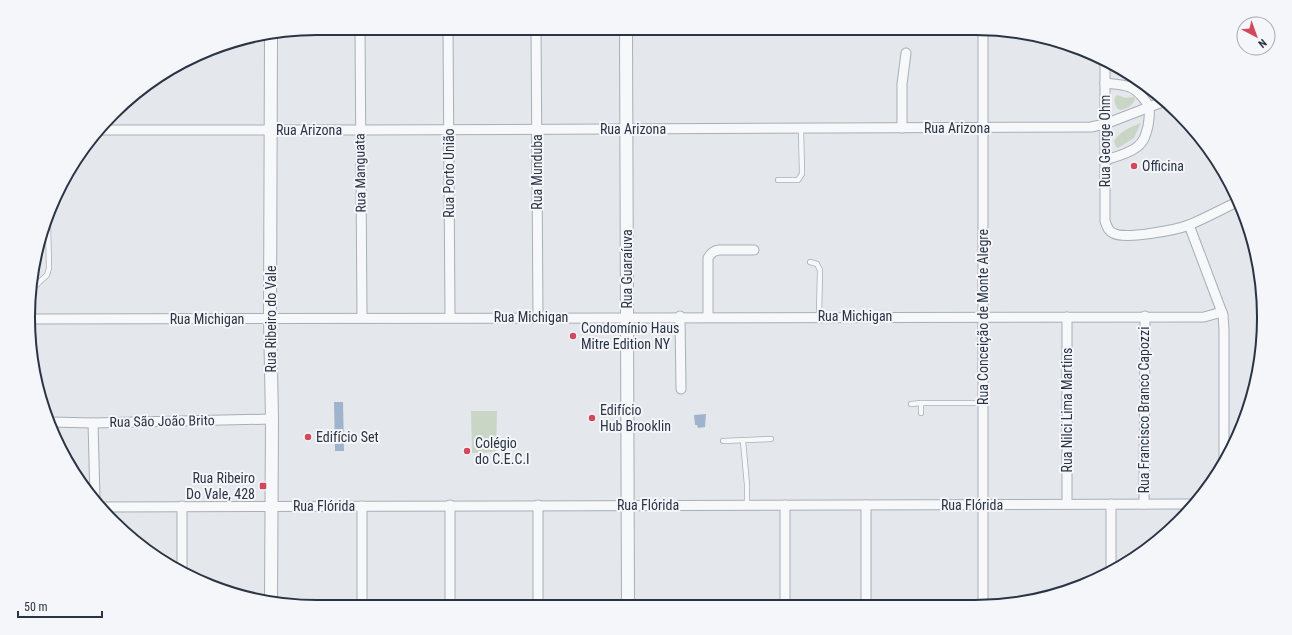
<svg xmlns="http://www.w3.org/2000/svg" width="1292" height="635" viewBox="0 0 1292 635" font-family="'Roboto Condensed',sans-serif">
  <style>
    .green { fill: #c9d6c5 }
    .water { fill: #9fb4cc }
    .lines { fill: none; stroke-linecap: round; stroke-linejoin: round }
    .service-casing { stroke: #a9aeb7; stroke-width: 6 }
    .minor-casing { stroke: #a9aeb7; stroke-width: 11 }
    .tertiary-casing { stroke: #a9aeb7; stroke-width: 14 }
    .service { stroke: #f7f8fa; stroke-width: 4.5 }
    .minor { stroke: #f7f8fa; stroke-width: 9 }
    .tertiary { stroke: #f7f8fa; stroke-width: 12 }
    .poi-dot { fill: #d1495b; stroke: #f4f6f9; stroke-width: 1.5 }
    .labels { text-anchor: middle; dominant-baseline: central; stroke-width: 4; stroke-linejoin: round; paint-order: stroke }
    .street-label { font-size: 14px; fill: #2b3445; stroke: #f4f6f9 }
    .poi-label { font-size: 14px; fill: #2b3445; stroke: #f4f6f9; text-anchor: start }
    .rim { fill: none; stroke: #2b3445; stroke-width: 2 }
  </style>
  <rect width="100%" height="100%" fill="#e4e7ec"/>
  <g class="green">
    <path d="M 1117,95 L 1126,98 L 1134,97 L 1135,99 C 1133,105 1127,109 1120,110 C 1115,108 1114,101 1115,97 Z"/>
    <path d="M 1141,123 L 1134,138 L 1118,148 L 1116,147 L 1114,141 C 1120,131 1131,127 1141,123 Z"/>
    <polygon points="471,411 497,411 496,452 472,453"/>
  </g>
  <g class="water">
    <polygon points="334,402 343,402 344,451 335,451"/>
    <polygon points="706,414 705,427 698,428 697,425 695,425 694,415"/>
  </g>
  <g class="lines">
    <g class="service-casing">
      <g id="service">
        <polyline points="778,180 798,180 802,174 801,128"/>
        <polyline points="810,262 817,264 820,270 819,316"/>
        <polyline points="33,288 47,275 49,268 48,222"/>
        <polyline points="911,404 921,403"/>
        <polyline points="921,413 921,403 983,403"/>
        <polyline points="723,441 771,439"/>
        <polyline points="743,441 747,485 747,505"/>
      </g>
    </g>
    <g class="minor-casing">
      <g id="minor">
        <polyline points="360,28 362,318"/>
        <polyline points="448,28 450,317"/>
        <polyline points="536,28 538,316"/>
        <polyline points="983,29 983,605"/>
        <path d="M 1105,61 L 1105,221 C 1107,226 1108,231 1113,233 C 1124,240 1176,230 1189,225 C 1206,218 1222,209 1239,201"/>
        <polyline points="902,128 902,84 906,53"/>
        <polyline points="97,130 360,130 1091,127 1105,124 1165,101"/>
        <path d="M 1105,160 C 1115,157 1128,154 1137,147 C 1144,142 1146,134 1148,126 C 1149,120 1150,113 1149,107 C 1146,100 1137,90 1130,87 C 1122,84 1113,84 1105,83"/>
        <polyline points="1189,225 1223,315 1224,330 1224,460"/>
        <polyline points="680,316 681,389"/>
        <path d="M 708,316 L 708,258 C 711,253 713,251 719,250 L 754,250"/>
        <path d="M 32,319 C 423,319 814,314 1204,317 L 1222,312"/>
        <polyline points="51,422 93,423 272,419"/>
        <polyline points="93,423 95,498"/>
        <polyline points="1067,504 1067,317"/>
        <polyline points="1144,504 1145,316"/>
        <polyline points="785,505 785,605"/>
        <polyline points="866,505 866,605"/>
        <polyline points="102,507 1194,504"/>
        <polyline points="1111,570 1111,504"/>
        <polyline points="182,572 182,506"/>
        <polyline points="538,606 538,505"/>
        <polyline points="362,607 362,506"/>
        <polyline points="450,607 450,505"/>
      </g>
    </g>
    <g class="tertiary-casing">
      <g id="tertiary">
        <polyline points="626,28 628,606"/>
        <polyline points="271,36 270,319 272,419 271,602"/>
      </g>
    </g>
    <use href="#service" class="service"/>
    <use href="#minor" class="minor"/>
    <use href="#tertiary" class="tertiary"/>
  </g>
  <g class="poi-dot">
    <circle cx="1134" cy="166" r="4"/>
    <circle cx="573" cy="336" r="4"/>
    <circle cx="592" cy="418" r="4"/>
    <circle cx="308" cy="437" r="4"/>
    <circle cx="467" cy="451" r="4"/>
    <rect x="259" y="482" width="8" height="8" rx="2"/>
  </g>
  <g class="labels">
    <g class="street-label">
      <text x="957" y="128">Rua Arizona</text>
      <text x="633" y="129">Rua Arizona</text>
      <text x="309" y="130">Rua Arizona</text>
      <text transform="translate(1105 141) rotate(-90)">Rua George Ohm</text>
      <text transform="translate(537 172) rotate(-90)">Rua Munduba</text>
      <text transform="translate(360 173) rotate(-91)">Rua Manguata</text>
      <text transform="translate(449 173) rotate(-90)">Rua Porto União</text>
      <text transform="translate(627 269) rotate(-90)">Rua Guaraíuva</text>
      <text x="855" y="316">Rua Michigan</text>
      <text x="531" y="317">Rua Michigan</text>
      <text transform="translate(983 317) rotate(-90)">Rua Conceição de Monte Alegre</text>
      <text x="207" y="319">Rua Michigan</text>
      <text transform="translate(271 319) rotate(-90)">Rua Ribeiro do Vale</text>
      <text transform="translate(1067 410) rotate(-90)">Rua Nilci Lima Martins</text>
      <text transform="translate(1144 410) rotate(-90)">Rua Francisco Branco Capozzi</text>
      <text transform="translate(162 421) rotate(-1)">Rua São João Brito</text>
      <text x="648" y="505">Rua Flórida</text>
      <text x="972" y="505">Rua Flórida</text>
      <text x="324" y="506">Rua Flórida</text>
    </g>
    <g class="poi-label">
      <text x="1142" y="166">Officina</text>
      <text x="581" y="328">Condomínio Haus<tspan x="581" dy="16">Mitre Edition NY</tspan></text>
      <text x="600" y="410">Edifício<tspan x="600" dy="16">Hub Brooklin</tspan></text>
      <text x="316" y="437">Edifício Set</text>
      <text x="475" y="443">Colégio<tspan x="475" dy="16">do C.E.C.I</tspan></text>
      <text x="255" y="478" text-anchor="end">Rua Ribeiro<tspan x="255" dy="16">Do Vale, 428</tspan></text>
    </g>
  </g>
  <path d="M0 0H1292V635H0ZM317 35H975A282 282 0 0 1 1257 317V318A282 282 0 0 1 975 600H317A282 282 0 0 1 35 318V317A282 282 0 0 1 317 35Z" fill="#f4f6f9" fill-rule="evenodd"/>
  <path class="rim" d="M317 35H975A282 282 0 0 1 1257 317V318A282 282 0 0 1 975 600H317A282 282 0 0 1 35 318V317A282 282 0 0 1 317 35Z"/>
  <g transform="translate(1256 36) rotate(139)"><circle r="19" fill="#f4f6f9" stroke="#a4a8b1"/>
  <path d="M0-3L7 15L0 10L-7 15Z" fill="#d1495b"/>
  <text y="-6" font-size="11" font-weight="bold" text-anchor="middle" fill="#2b3445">N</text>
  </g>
  <path d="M18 611v6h84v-6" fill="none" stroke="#2b3445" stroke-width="2"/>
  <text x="24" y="611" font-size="12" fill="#2b3445" stroke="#f4f6f9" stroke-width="3" paint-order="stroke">50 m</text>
</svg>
